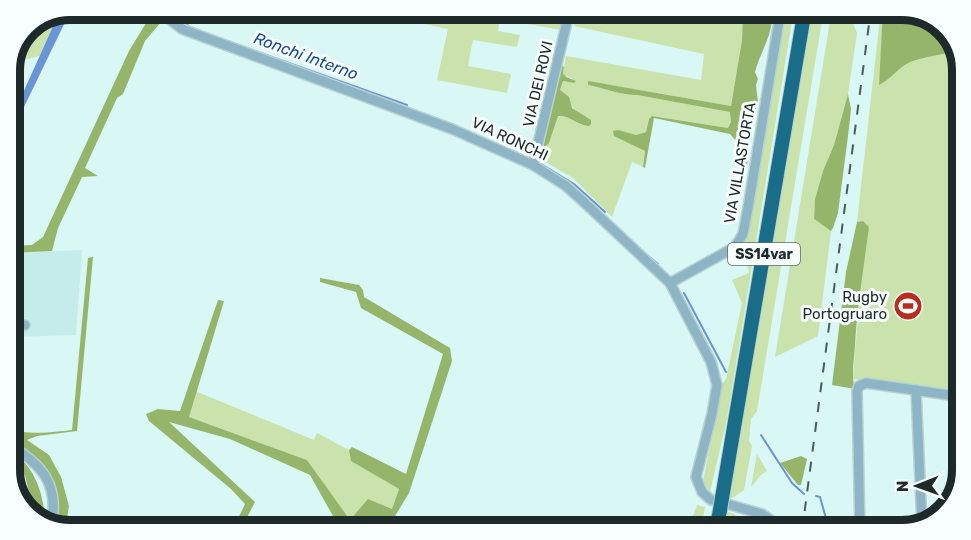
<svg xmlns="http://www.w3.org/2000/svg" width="971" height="540" viewBox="0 0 971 540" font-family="Rubik,sans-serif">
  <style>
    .built { fill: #c5ebea }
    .green { fill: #cae3ac }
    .forest { fill: #95b66a }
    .water { fill: #6994d6 }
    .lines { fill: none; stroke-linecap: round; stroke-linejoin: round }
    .stream { stroke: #6994d6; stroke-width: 2 }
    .minor-casing { stroke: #b7d2d0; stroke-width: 12 }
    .highway-casing { stroke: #b7d2d0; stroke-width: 16 }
    .minor { stroke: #8db5c6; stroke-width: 9 }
    .highway { stroke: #196d89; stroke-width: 14 }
    .rail { stroke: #4c5b5b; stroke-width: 2; stroke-dasharray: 10 10; stroke-linecap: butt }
    .highway-bridge-casing { stroke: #b7d2d0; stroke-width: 16; stroke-linecap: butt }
    .highway-bridge { stroke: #196d89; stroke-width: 14 }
    .labels { text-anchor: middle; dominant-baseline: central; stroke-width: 6; stroke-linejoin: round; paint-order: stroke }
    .shield { fill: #f8fefe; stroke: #5f6969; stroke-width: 1.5 }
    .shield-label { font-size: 14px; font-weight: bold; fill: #1e2929 }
    .street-label { font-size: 15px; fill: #1e2929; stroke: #f8fefe }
    .poi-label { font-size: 15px; fill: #1e2929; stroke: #f8fefe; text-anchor: end }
    .water-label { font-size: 16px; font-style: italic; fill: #144a97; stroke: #f8fefe }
    .rim { fill: none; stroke: #1e2929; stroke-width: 8 }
  </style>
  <rect width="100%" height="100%" fill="#d9f7f5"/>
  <polygon class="built" points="82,250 76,335 9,337 9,253"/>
  <g class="green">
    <polygon points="427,9 566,9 561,30 500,19 498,31 520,35 517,47 473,40 468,66 511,74 507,93 437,80 448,29 424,24"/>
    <path d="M 577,9 L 636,20 L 639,9 L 713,9 L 743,14 L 742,40 L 731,106 L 604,84 L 588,85 C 605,88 620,95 637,95 L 731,112 L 731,122 L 728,128 L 653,116 L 649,119 L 646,132 L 636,135 L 634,145 L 645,151 L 643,167 L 632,162 L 612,217 L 573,178 L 542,160 L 557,116 L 575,119 L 578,123 L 577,112 C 569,105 570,98 560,90 L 563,81 L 574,83 L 572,78 L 566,77 L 563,73 L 566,56 L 701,80 L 704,54 L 574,26 Z"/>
    <polygon points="784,9 794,9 727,419 710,492 703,482 721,386 726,379 742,303 732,280 749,273 744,249"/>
    <polygon points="813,9 824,9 757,411 751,419 749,441 752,446 744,490 732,498 727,499"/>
    <polygon points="832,9 847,9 857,33 848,94 834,145 823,171 815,199 814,219 831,231 818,336 775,357"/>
    <polygon points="881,9 901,9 931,17 962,66 956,390 853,379 861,277 867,244 863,221 857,222"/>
    <polygon points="59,13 40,56 10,63 27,27"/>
    <polygon points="9,379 15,379 16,431 9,428"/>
    <polygon points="195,391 314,440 317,433 349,450 352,461 399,489 392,510 350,521 307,460 189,417"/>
    <polygon points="757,454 767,471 761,475 751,487"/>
    <polygon points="697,505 705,507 701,531 687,531"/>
    <polygon points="722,510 735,514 738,521 736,531 717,531"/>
  </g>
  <g class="forest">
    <path d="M 743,9 L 771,9 C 776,30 760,52 755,72 L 758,79 L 756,85 L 758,102 L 752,121 L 747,167 L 744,168 L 737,142 L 730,134 L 654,118 L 645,168 L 643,167 L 645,151 L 614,136 L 613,131 L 618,130 L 636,135 L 646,132 L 649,119 L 652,116 L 728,128 L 731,122 L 730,112 L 637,95 C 620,95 604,88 588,85 L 588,81 L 731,106 L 742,40 Z"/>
    <path d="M 883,9 L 901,9 L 931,17 L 953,52 C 940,55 912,58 902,67 C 893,74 890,79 879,85 Z"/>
    <polygon points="151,15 161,22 145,41 123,94 117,98 85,168 98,176 82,177 58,228 52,251 9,253 9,246 32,245 43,237 129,51"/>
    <path d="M 561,64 L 564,67 L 563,73 L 566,77 L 576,81 L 574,83 L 563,81 L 560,90 L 569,97 L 572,108 L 591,120 L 591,124 L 589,126 C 577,125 570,115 558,116 L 549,143 L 542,150 Z"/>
    <polygon points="848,94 851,109 849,128 838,213 833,228 831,231 814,219 815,199 823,171 834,145"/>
    <path d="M 863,221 L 869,227 C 864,267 857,306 855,347 C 854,361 851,375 855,389 L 832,385 L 846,272 L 857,222 Z"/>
    <path d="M 93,257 L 77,431 L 37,436 L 27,440 L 49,455 L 61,477 L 69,506 L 65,530 L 57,528 C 63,481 46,462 9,437 L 9,428 C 26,436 54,432 72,430 L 88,258 Z"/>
    <polygon points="320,278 359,285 363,290 364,297 450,348 452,361 409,493 386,531 346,531 333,516 310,475 230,439 169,422 255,502 240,531 232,531 245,504 231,489 149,421 146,414 158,409 180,411 218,300 224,301 189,417 307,460 350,520 368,499 392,509 399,489 351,461 349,450 352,447 406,474 443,354 361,308 356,292 320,282"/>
    <path d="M 9,450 C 14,454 20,458 24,462 C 39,478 45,504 45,524 L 40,523 L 34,515 L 25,475 L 9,459 Z"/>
    <polygon points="801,456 807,459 801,485 798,485 780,463"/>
  </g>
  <polygon class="water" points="71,9 68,16 9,138 9,124 59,13"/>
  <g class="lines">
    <g class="stream">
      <polyline points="168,9 191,28"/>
      <polyline points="219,38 407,105"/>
      <polyline points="541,164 574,184 605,212"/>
      <polyline points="642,251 658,264"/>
      <polyline points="684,293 726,372"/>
      <polyline points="761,435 792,483 804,494"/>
      <polyline points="816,496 820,497 829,529"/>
    </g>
    <g class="minor-casing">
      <g id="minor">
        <polyline points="156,9 182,29 452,129 533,165 566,186 587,205 670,283 711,362 717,385 712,414 696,477 702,492 711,500"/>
        <polyline points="533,165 570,9"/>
        <polyline points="670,283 735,247 743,234 748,208 781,9"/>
        <polyline points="9,326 25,325"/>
        <polyline points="916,390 922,525"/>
        <path d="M 9,445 C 42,464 60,485 51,526"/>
        <polyline points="727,504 762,514 786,531"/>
        <polyline points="860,531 857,391 859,386 866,383 956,396"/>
      </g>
    </g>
    <g class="highway-casing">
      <g id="highway">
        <polyline points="722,498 805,9"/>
        <polyline points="716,531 720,510"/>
      </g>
    </g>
    <use href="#minor" class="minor"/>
    <use href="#highway" class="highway"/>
    <polyline class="rail" points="802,531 871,9"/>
    <g class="highway-bridge-casing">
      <polyline id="highway-bridge" points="720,510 722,498"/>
    </g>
    <use href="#highway-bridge" class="highway-bridge"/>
  </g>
  <defs>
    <g id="stadium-disc" transform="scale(1.5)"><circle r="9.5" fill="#ba2d1d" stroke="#f8fefe"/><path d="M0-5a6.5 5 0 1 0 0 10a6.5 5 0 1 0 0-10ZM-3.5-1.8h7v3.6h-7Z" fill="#fff"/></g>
  </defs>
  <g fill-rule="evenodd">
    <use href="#stadium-disc" x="908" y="306"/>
  </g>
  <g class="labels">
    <rect class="shield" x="728" y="243" width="72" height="22" rx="4.5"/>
    <g class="shield-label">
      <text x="764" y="254">SS14var</text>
    </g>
    <g class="street-label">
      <text transform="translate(538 84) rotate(-77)">VIA DEI ROVI</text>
      <text transform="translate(510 139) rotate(25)">VIA RONCHI</text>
      <text transform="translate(740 163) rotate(-80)">VIA VILLASTORTA</text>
    </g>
    <g class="poi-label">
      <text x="887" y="297">Rugby<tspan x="887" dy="17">Portogruaro</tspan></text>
    </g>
    <g class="water-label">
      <text transform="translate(306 56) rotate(20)">Ronchi Interno</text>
    </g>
  </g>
  <path d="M0 0H971V540H0ZM70 20H902A50 50 0 0 1 952 70V470A50 50 0 0 1 902 520H70A50 50 0 0 1 20 470V70A50 50 0 0 1 70 20Z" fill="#f8fefe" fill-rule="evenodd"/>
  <path class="rim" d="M70 20H902A50 50 0 0 1 952 70V470A50 50 0 0 1 902 520H70A50 50 0 0 1 20 470V70A50 50 0 0 1 70 20Z"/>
  <g transform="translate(917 486) rotate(269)" stroke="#f8fefe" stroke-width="4.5" paint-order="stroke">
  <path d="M0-4.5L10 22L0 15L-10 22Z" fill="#1e2929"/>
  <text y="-9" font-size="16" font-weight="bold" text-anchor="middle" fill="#1e2929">N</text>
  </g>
</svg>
